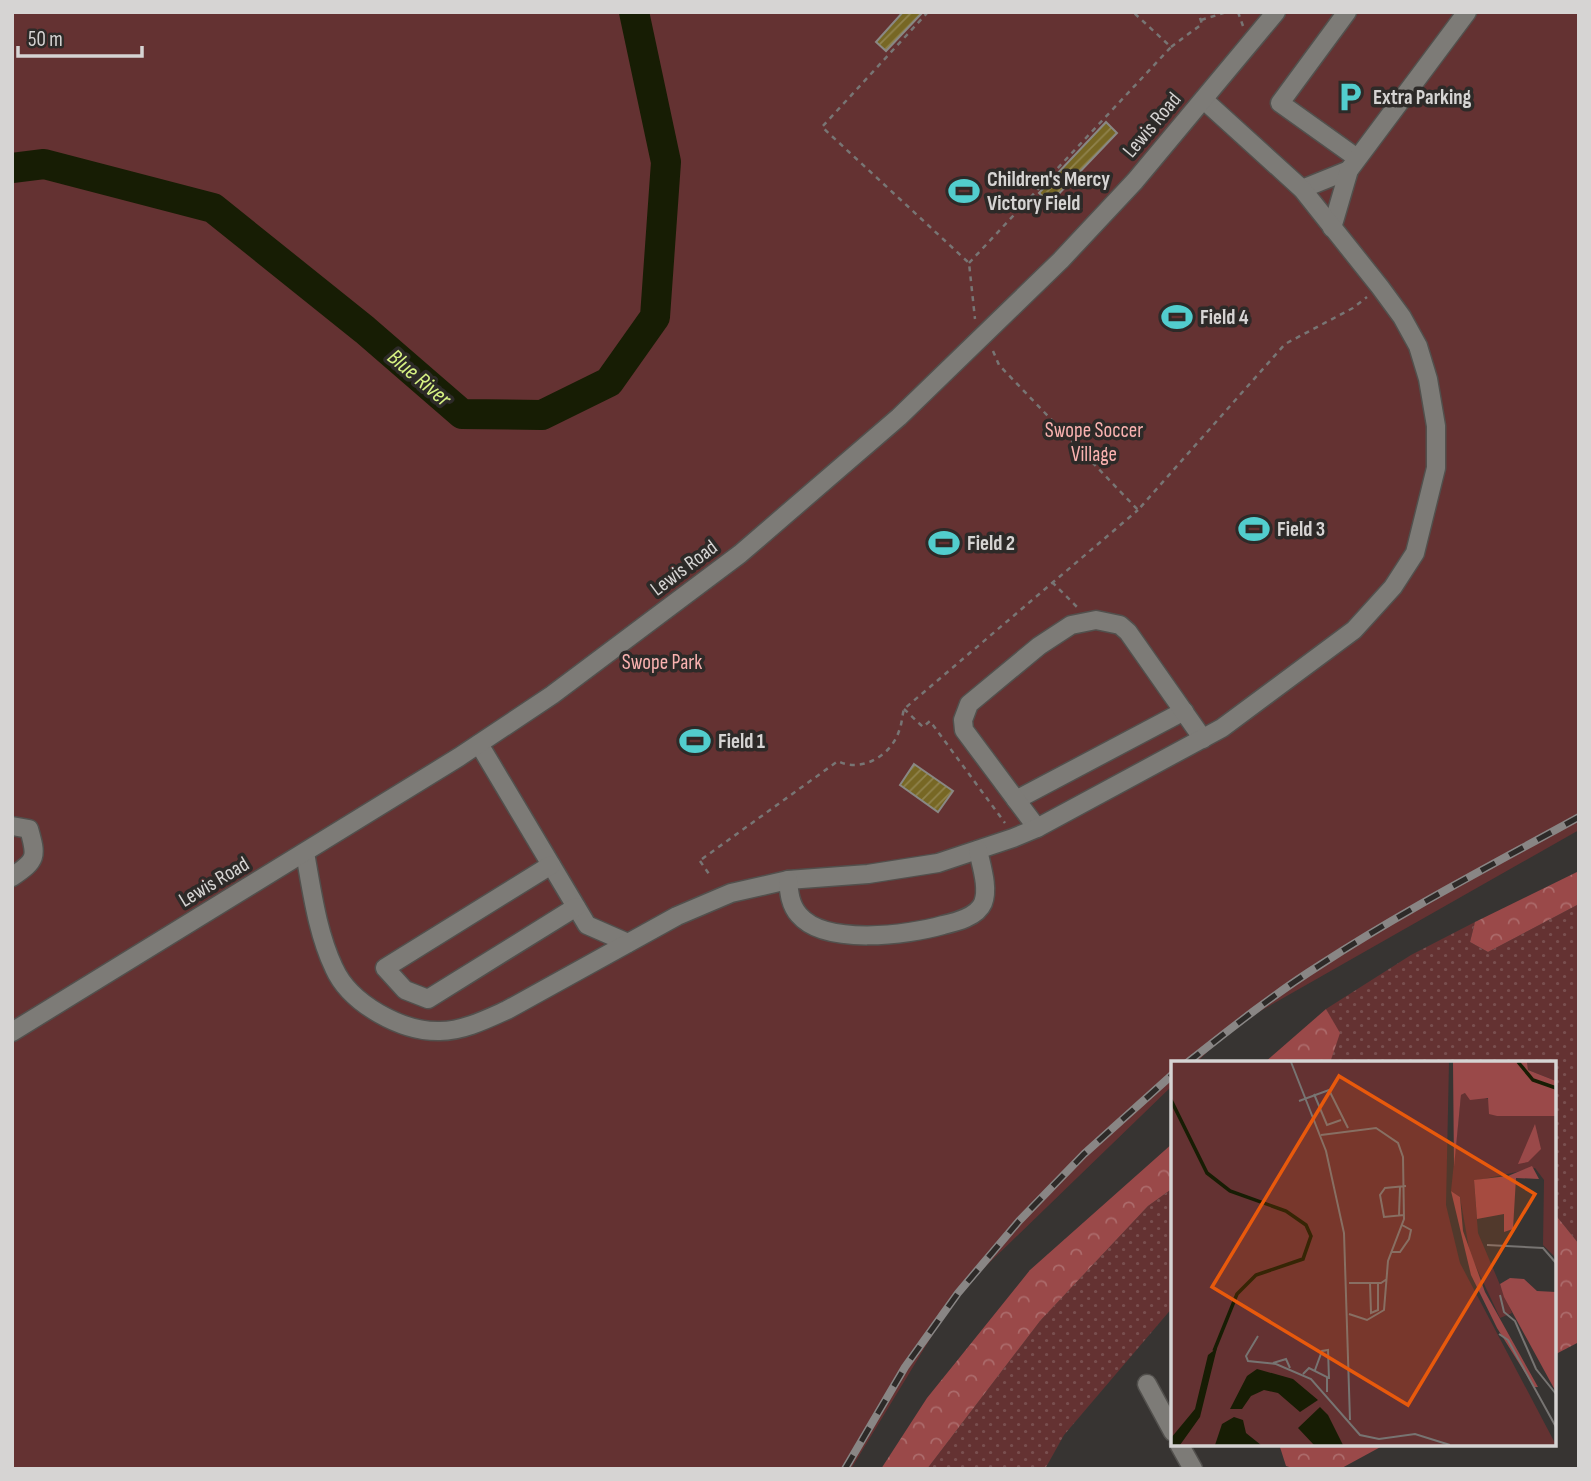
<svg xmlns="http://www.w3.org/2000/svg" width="1591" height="1481" viewBox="0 0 1591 1481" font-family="'Sofia Sans Condensed',sans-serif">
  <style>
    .grass { fill: url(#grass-dots) }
    .forest { fill: url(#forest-crowns) }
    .park { fill: #643232 }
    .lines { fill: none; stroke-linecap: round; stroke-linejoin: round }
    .river { stroke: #171d04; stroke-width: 30 }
    .building { fill: url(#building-hatch); stroke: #898884; stroke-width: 2 }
    .minor-casing { stroke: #52504d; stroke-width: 21 }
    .path { stroke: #787574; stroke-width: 2.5; stroke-dasharray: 5 5; stroke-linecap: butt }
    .minor { stroke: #7d7b77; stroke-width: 18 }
    .rail-casing { stroke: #898685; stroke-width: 8 }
    .rail { stroke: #2d2a28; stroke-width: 5; stroke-dasharray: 16; stroke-linecap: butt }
    .labels { text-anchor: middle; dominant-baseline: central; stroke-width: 7; stroke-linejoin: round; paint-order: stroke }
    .poi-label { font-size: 21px; font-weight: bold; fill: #d6d4d3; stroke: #2d2a28; text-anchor: start }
    .street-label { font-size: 21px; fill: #d6d4d3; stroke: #2d2a28 }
    .park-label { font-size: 21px; fill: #f9b2b0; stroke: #2d2a28 }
    .water-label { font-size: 23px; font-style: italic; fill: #d7f283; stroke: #2d2a28 }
    .inset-river { fill: none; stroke: #171d04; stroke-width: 3.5 }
    .inset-road { fill: none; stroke: #777472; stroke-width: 2 }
    .view { fill: #e8590c; fill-opacity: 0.15; stroke: #e8590c; stroke-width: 3.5 }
    .inset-edge { fill: none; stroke: #d6d4d3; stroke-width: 3.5 }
  </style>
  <defs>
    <pattern id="grass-dots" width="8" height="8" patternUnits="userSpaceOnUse" patternTransform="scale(1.75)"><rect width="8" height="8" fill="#643232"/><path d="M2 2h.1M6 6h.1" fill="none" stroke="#794f4f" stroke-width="1.8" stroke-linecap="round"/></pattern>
    <pattern id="forest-crowns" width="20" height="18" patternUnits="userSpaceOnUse" patternTransform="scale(1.75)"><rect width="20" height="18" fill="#9a4949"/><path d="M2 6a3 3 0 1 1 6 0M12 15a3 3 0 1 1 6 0" fill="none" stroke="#ac6b6b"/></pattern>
    <pattern id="building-hatch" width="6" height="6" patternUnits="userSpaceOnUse" patternTransform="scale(1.75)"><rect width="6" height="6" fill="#776724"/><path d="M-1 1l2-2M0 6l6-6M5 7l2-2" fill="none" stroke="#90834d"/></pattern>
  </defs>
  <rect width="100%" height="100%" fill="#373432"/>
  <g class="grass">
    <polygon points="1579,904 1579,1244 1554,1213 1554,1063 1330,1063 1339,1033 1326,1009 1411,955 1475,922 1470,942 1488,952"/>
    <polygon points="1173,1188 1173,1307 1064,1435 1045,1469 927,1469 1040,1321 1148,1206"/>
  </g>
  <g class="forest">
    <polygon points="1579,871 1579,904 1488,952 1470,942 1475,922"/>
    <polygon points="1326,1009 1340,1033 1330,1063 1264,1063"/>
    <polygon points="1173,1143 1173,1188 1148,1206 1040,1321 927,1469 881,1469 927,1398 1030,1270"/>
    <polygon points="1554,1213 1579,1244 1579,1342 1554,1355"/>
    <polygon points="1279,1444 1386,1444 1340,1469 1296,1469 1286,1466"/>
  </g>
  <polygon class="park" points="12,12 1579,12 1579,830 1234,1026 1196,1063 1173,1063 1173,1085 958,1293 851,1469 12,1469"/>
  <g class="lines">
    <polyline class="river" points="12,168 44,164 213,208 365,330 462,414 542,415 609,382 655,317 666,162 634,12"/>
  </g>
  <g class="building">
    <polygon points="903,12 923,12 886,51 876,42"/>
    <polygon points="1106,122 1117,133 1050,203 1039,193"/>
    <polygon points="914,764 953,791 938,812 900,785"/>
  </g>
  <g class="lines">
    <g class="minor-casing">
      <g id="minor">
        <polyline points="1347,12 1280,103 1357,158"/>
        <polyline points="1302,189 1349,170"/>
        <polyline points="1332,228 1349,170 1467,12"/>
        <polyline points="479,744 587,925 628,943"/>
        <polyline points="1016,800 1184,711"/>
        <path d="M 12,826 L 29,829 C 37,857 37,860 12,877"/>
        <polyline points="1037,828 964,730 963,720 969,704 1039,646 1071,625 1096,620 1120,625 1128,632 1203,739"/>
        <path d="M 305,853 C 312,891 317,932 334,968 C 350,1004 402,1032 440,1031 C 463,1031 487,1019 507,1010 L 677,916 L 731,893 L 788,880 L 868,874 L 938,863 L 1013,838 L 1037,828 L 1222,728 L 1354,630 L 1393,587 L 1415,553 L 1436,468 L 1436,426 L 1428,379 L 1418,346 L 1402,317 L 1380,287 L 1302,189 L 1204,100"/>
        <polyline points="551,865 385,968 405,990 428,999 576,907"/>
        <path d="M 788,880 C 789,892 790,905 799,915 C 825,946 908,935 943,925 C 956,922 977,917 983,903 C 989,888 981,865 978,850"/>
        <polyline points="12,1032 459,757 552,695 740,554 899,417 1061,260 1135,181 1276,12"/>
        <polyline points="1147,1384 1173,1432"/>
        <polyline points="1179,1444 1193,1469"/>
      </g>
    </g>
    <g class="path">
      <polyline points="928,12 822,127 969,263 975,319"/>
      <polyline points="1238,12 1243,26"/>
      <polyline points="1201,20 1227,12"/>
      <polyline points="1171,47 1202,24 1198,12"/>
      <polyline points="969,263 1171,47 1133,12"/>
      <polyline points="993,351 999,365 1138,510 1285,344 1353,308 1367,297"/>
      <polyline points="1052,582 1077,607"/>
      <polyline points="904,709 923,727 930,721 1005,823"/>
      <path d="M 702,859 L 838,761 C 861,773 891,756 899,731 C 902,724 902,716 904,709 L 1138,510"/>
      <polyline points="700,861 709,874"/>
    </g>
    <use href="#minor" class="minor"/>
    <g class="rail-casing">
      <g id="rail">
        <path d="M 1187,1063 C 1230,1029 1274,994 1320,965 C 1403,911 1492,865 1579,817"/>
        <polyline points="845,1469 905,1367 958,1293 1019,1221 1084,1154 1173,1074"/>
      </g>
    </g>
    <use href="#rail" class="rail"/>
  </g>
  <defs>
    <g id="parking-bare" transform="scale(2.415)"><path d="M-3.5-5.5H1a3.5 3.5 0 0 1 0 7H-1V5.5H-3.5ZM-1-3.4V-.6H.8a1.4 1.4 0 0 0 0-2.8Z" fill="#52cdcd" stroke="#2d2a28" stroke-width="2.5" paint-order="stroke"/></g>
    <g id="stadium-bare" transform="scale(2.415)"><path d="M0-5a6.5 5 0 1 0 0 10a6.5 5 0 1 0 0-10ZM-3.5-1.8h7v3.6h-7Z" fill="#52cdcd" stroke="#2d2a28" stroke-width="2.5" paint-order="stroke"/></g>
  </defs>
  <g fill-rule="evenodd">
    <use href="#parking-bare" x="1350" y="97"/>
    <use href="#stadium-bare" x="964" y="191"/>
    <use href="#stadium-bare" x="1177" y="317"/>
    <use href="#stadium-bare" x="1254" y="529"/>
    <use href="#stadium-bare" x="944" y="543"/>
    <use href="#stadium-bare" x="695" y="741"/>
  </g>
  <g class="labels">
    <g class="poi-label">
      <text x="1373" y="97">Extra Parking</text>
      <text x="987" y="179">Children's Mercy<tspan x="987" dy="24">Victory Field</tspan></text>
      <text x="1200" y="317">Field 4</text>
      <text x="1277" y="529">Field 3</text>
      <text x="967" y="543">Field 2</text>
      <text x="718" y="741">Field 1</text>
    </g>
    <g class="street-label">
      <text transform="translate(1152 125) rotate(-50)">Lewis Road</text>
      <text transform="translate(684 568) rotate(-37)">Lewis Road</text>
      <text transform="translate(214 882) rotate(-31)">Lewis Road</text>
    </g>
    <g class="park-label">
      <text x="1094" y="430">Swope Soccer<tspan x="1094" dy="24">Village</tspan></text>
      <text x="662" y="662">Swope Park</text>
    </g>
    <g class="water-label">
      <text transform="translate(419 378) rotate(40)">Blue River</text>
    </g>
  </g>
  <g transform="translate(1171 1061)">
    <rect width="385" height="385" fill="#373432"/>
    <path d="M 356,1 L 385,1 L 385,20 L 357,9 ZM 294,32 L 385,55 L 385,197 L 372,184 L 373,119 L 364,107 L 303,120 L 307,172 L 341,252 L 329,257 L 299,193 L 289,136 L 280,130 L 290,34 Z" fill="#643232"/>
    <path d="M 282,1 L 356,1 L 357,9 L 385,20 L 385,55 L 326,55 L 318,53 L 317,37 L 299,39 L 294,32 L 290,34 L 283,106 ZM 364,63 L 370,88 L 357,101 L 347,103 ZM 361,105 L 368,118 L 345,117 L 342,168 L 333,171 L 333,153 L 306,158 L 303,119 L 337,115 ZM 280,130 L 289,136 L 292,170 L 314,231 L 367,326 L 363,326 L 326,267 L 300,214 ZM 339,217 L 353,218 L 366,230 L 385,231 L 385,331 L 333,236 L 329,223 Z" fill="#9a4949"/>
    <path d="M 0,1 L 278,1 L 275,144 L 289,202 L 385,384 L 0,384 Z" fill="#643232"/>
    <path d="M 46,287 L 29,356 L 9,384 L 0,384 L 0,377 L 24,348 L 37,294 ZM 86,308 L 122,318 L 147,339 L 129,351 L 107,332 L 93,329 L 80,335 L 71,348 L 59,348 L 76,315 ZM 149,346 L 157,354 L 172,384 L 143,384 L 127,367 ZM 63,356 L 72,359 L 75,372 L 90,384 L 44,384 L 51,363 Z" fill="#171d04"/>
    <path class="inset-river" d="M 347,1 L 362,19 L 385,27M 0,39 L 36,112 L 59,130 L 115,150 L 135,164 L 140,175 L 132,198 L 85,214 L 66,233 L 43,290"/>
    <path class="inset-road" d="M 120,1 L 155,90 L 173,172 L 179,359M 143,33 L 156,64 L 170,59M 128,40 L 158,29 L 177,67M 150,74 L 205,67 L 227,82 L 232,96 L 233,158 L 217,200 L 213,249 L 196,259 L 178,253M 233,154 L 213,156 L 209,134 L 214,127 L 235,125M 228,155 L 229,126M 316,184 L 372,187 L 385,202M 220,191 L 229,191 L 238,178 L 240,169 L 231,164M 178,222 L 210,222 L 216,218M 199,222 L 200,252 L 207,249 L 207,222M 329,234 L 333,251 L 344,260 L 365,308 L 385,333M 328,273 L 337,279 L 385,366M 87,275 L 75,295 L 77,300 L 105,303 L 140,318 L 189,374 L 208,378 L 244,373 L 279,384M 102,302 L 115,298 L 119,307M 144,309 L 151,290 L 157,289 L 158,318M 132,313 L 138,307 L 156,316 L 156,331"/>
    <path class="view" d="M 168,15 L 364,133 L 237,344 L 41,226 Z"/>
    <rect width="385" height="385" class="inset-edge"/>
  </g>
  <rect width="1591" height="1481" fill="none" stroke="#d6d4d3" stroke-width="28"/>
  <path d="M18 46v10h124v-10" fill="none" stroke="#d6d4d3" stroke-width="3.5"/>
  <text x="28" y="46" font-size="21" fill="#d6d4d3" stroke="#2d2a28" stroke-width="5" paint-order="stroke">50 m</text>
</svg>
